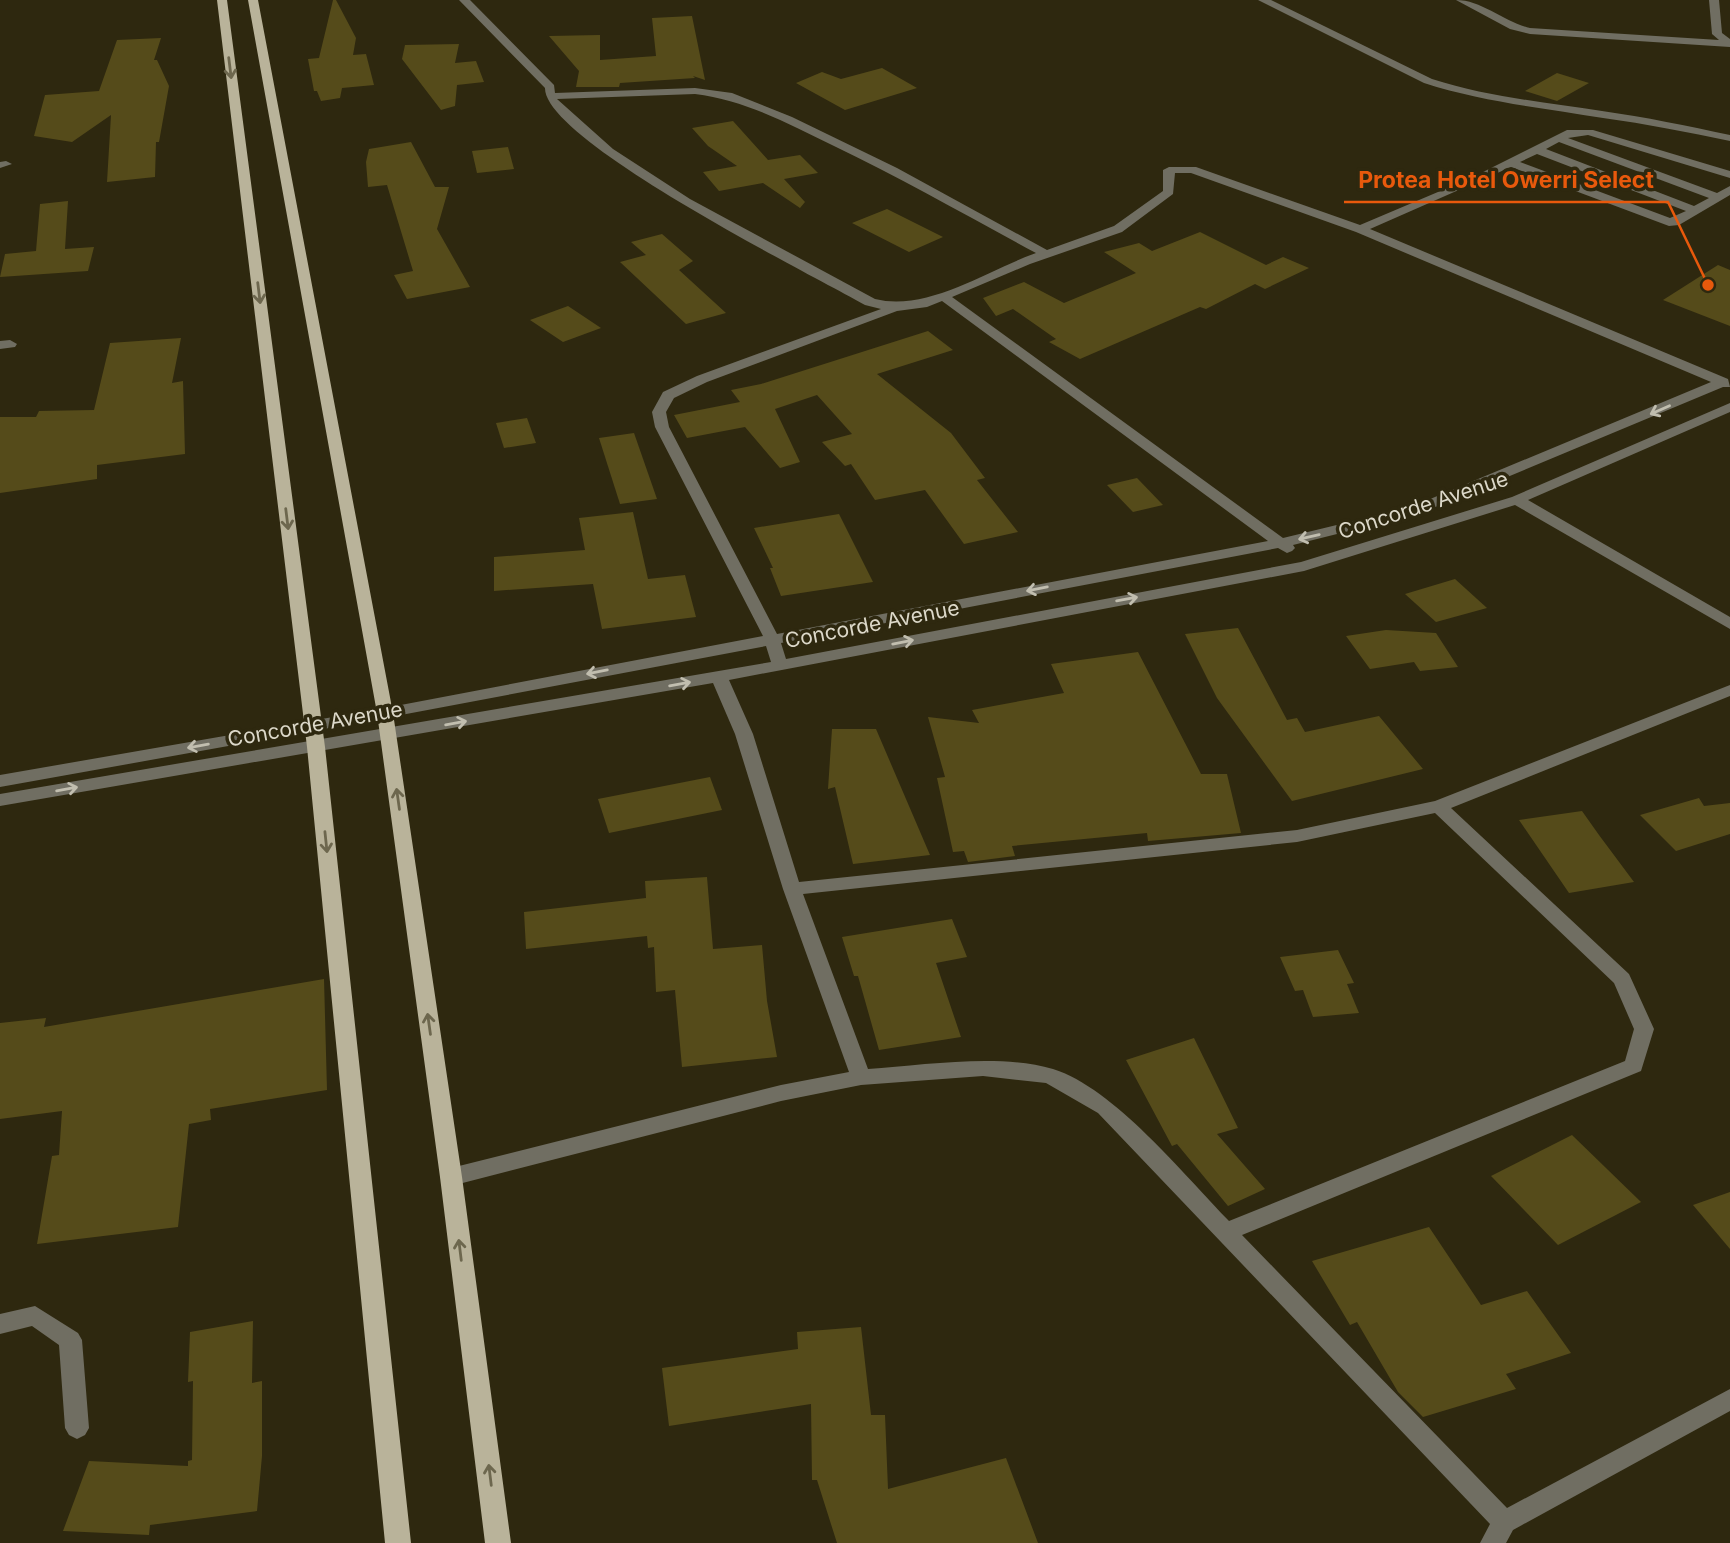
<svg xmlns="http://www.w3.org/2000/svg" width="1730" height="1543" viewBox="0 0 1730 1543" font-family="Inter,sans-serif">
  <style>
    .building { fill: #554b1a }
    .lines { fill: none; stroke-linecap: round; stroke-linejoin: round }
    .minor { fill: #706e62; fill-rule: evenodd }
    .major { fill: #b9b39a; fill-rule: evenodd }
    .oneway { stroke: #6d674e }
    .oneway2 { stroke: #c1beaf }
    .labels { text-anchor: middle; dominant-baseline: central; stroke-width: 7; stroke-linejoin: round; paint-order: stroke }
    .street-label { font-size: 21px; fill: #dcd8c9; stroke: #2e280f }
    .leader { fill: none; stroke: #e8590c; stroke-width: 2.5 }
    .callout-dot { fill: #e8590c; stroke: #2e280f; stroke-width: 2.5 }
    .callout-label { font-size: 23px; text-anchor: middle; font-weight: bold; fill: #e8590c; stroke: #2e280f; stroke-width: 7; stroke-linejoin: round; paint-order: stroke }
  </style>
  <rect width="100%" height="100%" fill="#2e280f"/>
  <g class="building">
    <polygon points="333,0 336,0 356,38 353,55 366,54 374,85 342,88 340,98 321,101 317,91 314,91 308,59 319,58"/>
    <polygon points="692,16 705,80 693,76 695,78 620,83 619,87 576,87 579,71 549,36 600,35 600,60 656,56 652,18"/>
    <polygon points="161,38 154,60 157,60 169,86 159,142 156,142 155,177 107,182 111,115 72,142 34,136 45,95 99,91 117,40"/>
    <polygon points="459,44 455,63 476,61 484,82 457,85 455,106 441,110 402,59 405,45"/>
    <polygon points="882,68 917,88 845,110 796,83 822,72 841,79"/>
    <polygon points="1557,73 1589,83 1557,101 1525,91"/>
    <polygon points="733,121 768,160 800,155 818,173 784,179 805,202 800,208 763,183 719,191 703,172 737,166 708,146 692,128"/>
    <polygon points="411,142 435,187 449,187 437,229 470,287 407,299 394,275 413,271 387,185 368,187 366,162 369,149"/>
    <polygon points="508,147 514,169 477,173 472,151"/>
    <polygon points="68,201 65,249 94,247 88,271 0,277 5,254 36,251 40,204"/>
    <polygon points="887,209 943,237 909,252 852,223"/>
    <polygon points="1200,232 1266,265 1283,257 1309,268 1265,289 1255,284 1206,309 1200,307 1080,359 1049,342 1056,339 1013,309 996,316 983,298 1024,282 1064,303 1136,273 1104,252 1139,243 1152,251"/>
    <polygon points="662,234 693,261 679,270 726,313 686,324 620,262 646,255 631,242"/>
    <polygon points="1718,265 1730,270 1730,326 1663,300"/>
    <polygon points="568,306 601,328 563,342 530,320"/>
    <polygon points="928,331 953,350 877,374 951,433 985,478 977,480 1018,532 964,544 925,490 875,500 851,464 845,466 822,442 852,434 817,395 775,409 800,462 780,468 745,427 687,438 674,415 740,402 731,390 761,384"/>
    <polygon points="181,338 172,383 183,381 185,454 97,465 97,479 0,493 0,417 36,417 39,411 94,410 110,343"/>
    <polygon points="527,418 536,443 504,448 496,423"/>
    <polygon points="634,433 657,499 620,504 599,438"/>
    <polygon points="1137,478 1163,505 1133,512 1107,485"/>
    <polygon points="633,512 648,579 685,575 696,617 602,629 593,584 494,591 494,557 585,550 579,518"/>
    <polygon points="839,514 873,582 781,596 770,568 773,568 754,528"/>
    <polygon points="1455,579 1487,608 1436,622 1405,594"/>
    <polygon points="1238,628 1287,720 1297,718 1305,732 1379,716 1423,769 1292,801 1217,698 1185,634"/>
    <polygon points="1386,630 1436,633 1458,667 1420,671 1414,662 1370,669 1346,636"/>
    <polygon points="1138,652 1201,774 1227,774 1241,833 1148,841 1147,833 1012,846 1015,856 968,862 964,851 953,852 937,778 945,777 928,717 979,723 972,710 1064,693 1051,664"/>
    <polygon points="832,729 876,729 930,855 853,864 835,787 828,789"/>
    <polygon points="710,777 722,810 609,833 598,799"/>
    <polygon points="1699,798 1704,806 1730,803 1730,834 1676,851 1640,815"/>
    <polygon points="1582,811 1599,835 1634,882 1569,893 1519,820"/>
    <polygon points="707,877 713,949 762,945 767,1001 777,1057 682,1067 675,990 656,992 654,947 648,948 647,936 526,949 524,912 646,898 645,881"/>
    <polygon points="952,919 967,957 936,963 961,1037 879,1050 858,976 854,976 842,937"/>
    <polygon points="1338,950 1354,983 1347,984 1359,1013 1313,1017 1303,990 1295,991 1280,957"/>
    <polygon points="324,979 327,1090 210,1109 211,1120 189,1124 178,1227 37,1244 52,1156 59,1155 62,1111 0,1119 0,1023 46,1018 44,1027"/>
    <polygon points="1194,1038 1238,1128 1217,1134 1265,1189 1228,1206 1177,1144 1172,1146 1126,1060"/>
    <polygon points="1572,1135 1641,1202 1558,1245 1491,1176"/>
    <polygon points="1730,1192 1730,1249 1693,1205"/>
    <polygon points="1429,1227 1481,1305 1527,1291 1571,1353 1506,1374 1516,1389 1423,1417 1398,1392 1357,1322 1350,1325 1312,1261"/>
    <polygon points="253,1321 252,1383 262,1381 262,1456 257,1511 150,1525 149,1535 63,1531 89,1461 188,1466 188,1461 192,1460 193,1381 188,1382 190,1332"/>
    <polygon points="861,1327 871,1415 885,1415 888,1489 1006,1458 1038,1543 837,1543 817,1480 812,1480 811,1404 669,1426 662,1368 798,1349 797,1332"/>
  </g>
  <g class="lines">
    <g class="minor">
      <path d="M 459,0 L 470,0 L 554,85 L 555,93 L 695,88 L 732,93 L 792,117 L 897,168 L 1047,250 L 1114,226 L 1163,191 L 1163,170 L 1169,167 L 1196,167 L 1360,225 L 1471,178 L 1567,130 L 1593,130 L 1730,171 L 1730,178 L 1588,135 L 1568,138 L 1717,193 L 1730,186 L 1730,195 L 1679,225 L 1669,226 L 1511,167 L 1370,229 L 1728,379 L 1730,387 L 1723,387 L 1421,513 L 1293,545 L 1295,548 L 1292,551 L 1287,553 L 1278,548 L 781,643 L 786,659 L 1301,562 L 1512,497 L 1730,403 L 1730,412 L 1528,500 L 1730,617 L 1730,629 L 1515,505 L 1304,571 L 729,680 L 753,734 L 799,882 L 1297,830 L 1435,801 L 1730,685 L 1730,696 L 1451,808 L 1629,974 L 1654,1029 L 1641,1071 L 1242,1235 L 1507,1508 L 1730,1389 L 1730,1411 L 1513,1530 L 1506,1543 L 1480,1543 L 1490,1524 L 1098,1113 L 1046,1083 L 983,1076 L 861,1085 L 781,1101 L 451,1186 L 443,1183 L 440,1177 L 443,1171 L 451,1168 L 781,1085 L 849,1072 L 783,889 L 735,734 L 713,683 L 0,806 L 0,794 L 771,662 L 766,646 L 385,718 L 0,787 L 0,775 L 385,708 L 763,636 L 655,427 L 652,412 L 663,392 L 697,376 L 881,309 L 865,305 C 814,276 544,141 545,88 ZM 695,94 C 745,100 789,124 834,146 C 903,179 969,217 1036,253 C 986,271 927,312 875,299 L 690,199 L 613,149 L 557,99 ZM 1559,142 L 1709,198 L 1694,206 L 1546,149 ZM 1537,154 L 1686,211 L 1670,218 L 1520,162 ZM 1175,173 L 1191,173 L 1356,232 L 1711,382 L 1411,507 L 1283,538 L 952,297 L 1030,264 L 1122,232 L 1173,194 ZM 942,301 L 1268,541 L 777,634 L 669,427 L 666,412 L 674,398 L 707,382 L 897,311 L 927,307 ZM 1435,813 L 1614,983 L 1634,1029 L 1625,1061 L 1229,1221 C 1184,1175 1114,1088 1053,1069 C 1000,1053 924,1065 868,1069 L 803,894 L 1297,842 Z"/>
      <path d="M 1258,0 L 1271,0 L 1432,79 C 1488,97 1544,102 1602,111 C 1645,117 1688,126 1730,135 L 1730,141 C 1688,132 1646,124 1603,118 C 1543,108 1483,102 1424,83 Z"/>
      <path d="M 1456,0 C 1482,0 1504,22 1530,28 L 1719,40 L 1712,34 L 1709,0 L 1719,0 L 1722,33 L 1730,39 L 1730,47 L 1530,34 L 1510,29 Z"/>
      <polygon points="0,162 6,161 12,164 0,168"/>
      <polygon points="10,340 17,344 15,347 0,349 0,341"/>
      <polygon points="35,1306 78,1333 82,1340 89,1428 85,1435 77,1439 69,1435 65,1428 59,1345 32,1326 0,1334 0,1314"/>
    </g>
    <g class="major">
      <polygon points="217,0 227,0 325,747 411,1543 385,1543 307,747"/>
      <polygon points="248,0 258,0 393,713 462,1177 511,1543 485,1543 440,1177 377,713"/>
    </g>
  </g>
  <defs><path id="oneway-shaft" d="M-6 0H5M1.5-3L5.5 0L1.5 3" fill="none" stroke-width="1.6" stroke-linecap="round" stroke-linejoin="round" transform="scale(1.75)"/></defs>
  <g class="oneway">
    <use href="#oneway-shaft" transform="translate(230 68) rotate(83)"/>
    <use href="#oneway-shaft" transform="translate(259 293) rotate(83)"/>
    <use href="#oneway-shaft" transform="translate(287 519) rotate(83)"/>
    <use href="#oneway-shaft" transform="translate(398 799) rotate(-98)"/>
    <use href="#oneway-shaft" transform="translate(326 842) rotate(84)"/>
    <use href="#oneway-shaft" transform="translate(429 1024) rotate(-98)"/>
    <use href="#oneway-shaft" transform="translate(460 1250) rotate(-97)"/>
    <use href="#oneway-shaft" transform="translate(490 1475) rotate(-97)"/>
  </g>
  <g class="oneway2">
    <use href="#oneway-shaft" transform="translate(1660 410) rotate(156)"/>
    <use href="#oneway-shaft" transform="translate(1309 537) rotate(167)"/>
    <use href="#oneway-shaft" transform="translate(1037 589) rotate(169)"/>
    <use href="#oneway-shaft" transform="translate(1127 599) rotate(-10)"/>
    <use href="#oneway-shaft" transform="translate(903 642) rotate(-11)"/>
    <use href="#oneway-shaft" transform="translate(597 672) rotate(169)"/>
    <use href="#oneway-shaft" transform="translate(680 684) rotate(-10)"/>
    <use href="#oneway-shaft" transform="translate(456 723) rotate(-10)"/>
    <use href="#oneway-shaft" transform="translate(198 746) rotate(170)"/>
    <use href="#oneway-shaft" transform="translate(67 789) rotate(-10)"/>
  </g>
  <g class="labels">
    <g class="street-label">
      <text transform="translate(1423 505) rotate(-18)">Concorde Avenue</text>
      <text transform="translate(872 624) rotate(-11)">Concorde Avenue</text>
      <text transform="translate(315 724) rotate(-10)">Concorde Avenue</text>
    </g>
  </g>
  <path class="leader" d="M1708 285L1668 202H1344"/>
  <circle class="callout-dot" cx="1708" cy="285" r="7"/>
  <g class="callout-label">
    <text x="1506" y="188">Protea Hotel Owerri Select</text>
  </g>
</svg>
